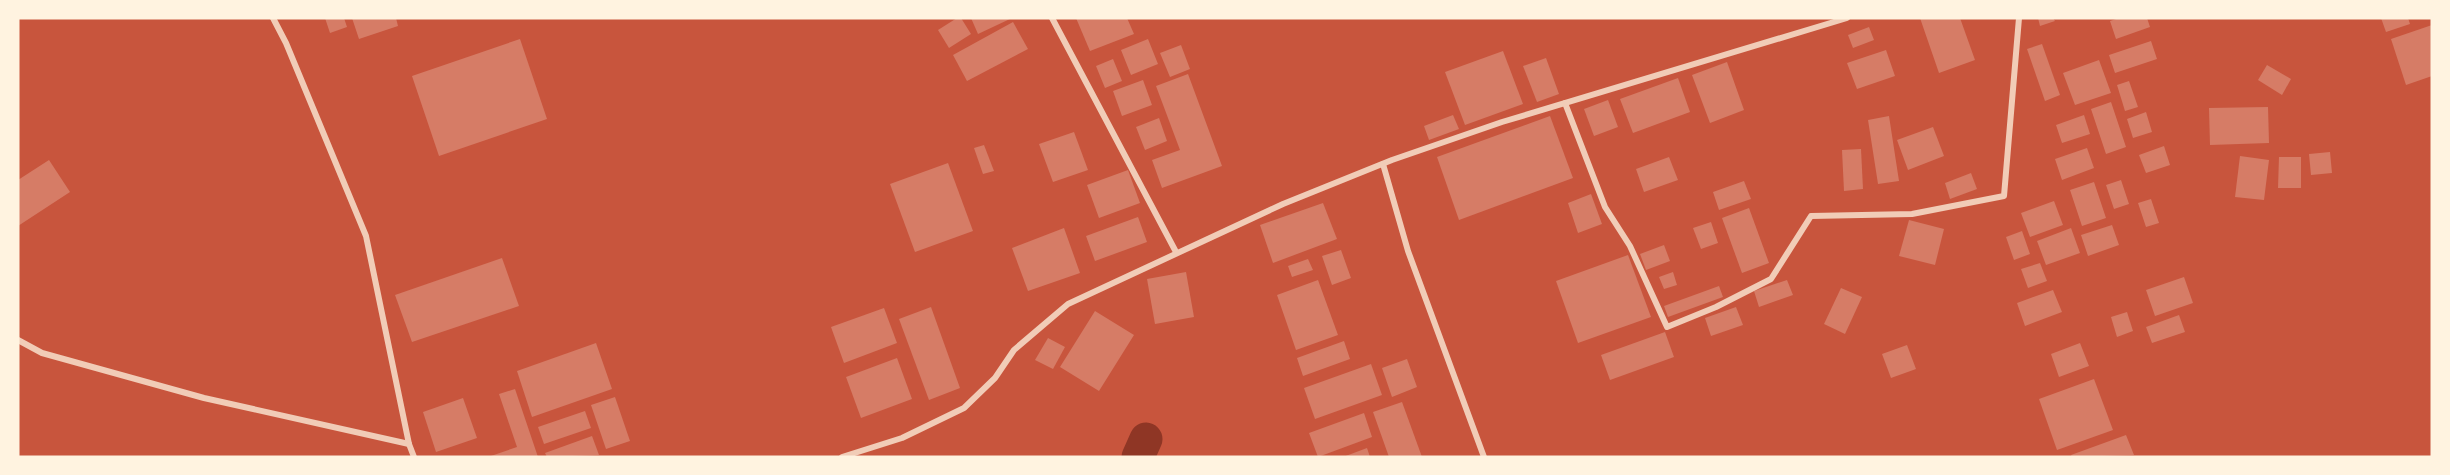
<svg xmlns="http://www.w3.org/2000/svg" width="2450" height="475" viewBox="0 0 2450 475" font-family="'Source Sans 3',sans-serif">
  <style>
    .lines { fill: none; stroke-linecap: round; stroke-linejoin: round }
    .canal { stroke: #8f3625; stroke-width: 33 }
    .building { fill: #d67c66 }
    .minor { stroke: #f1ccb7; stroke-width: 6 }
  </style>
  <rect width="100%" height="100%" fill="#c8553d"/>
  <g class="lines">
    <polyline class="canal" points="1138,457 1146,439"/>
  </g>
  <g class="building">
    <polygon points="325,18 344,18 347,27 330,33"/>
    <polygon points="352,18 396,18 398,26 359,39"/>
    <polygon points="957,18 961,18 971,34 949,48 938,30"/>
    <polygon points="971,18 1012,18 978,34"/>
    <polygon points="1076,18 1127,18 1134,34 1090,51"/>
    <polygon points="1920,18 1960,18 1975,60 1939,73"/>
    <polygon points="2038,18 2053,18 2055,21 2040,26"/>
    <polygon points="2119,18 2147,18 2150,27 2116,39 2110,21"/>
    <polygon points="2381,18 2408,18 2410,24 2386,32"/>
    <polygon points="1013,22 1028,49 967,81 953,55"/>
    <polygon points="2432,25 2432,76 2406,85 2391,39"/>
    <polygon points="1869,27 1874,40 1853,48 1848,35"/>
    <polygon points="520,39 547,119 439,156 412,76"/>
    <polygon points="1148,39 1158,64 1131,75 1121,50"/>
    <polygon points="2151,41 2157,59 2115,73 2109,55"/>
    <polygon points="2042,44 2060,95 2045,101 2027,49"/>
    <polygon points="1181,45 1190,69 1170,77 1160,53"/>
    <polygon points="1886,50 1895,76 1857,89 1847,63"/>
    <polygon points="1503,51 1523,104 1465,125 1445,72"/>
    <polygon points="1546,58 1559,94 1537,102 1523,66"/>
    <polygon points="1113,59 1122,81 1105,88 1096,66"/>
    <polygon points="2099,60 2111,93 2075,105 2063,73"/>
    <polygon points="1727,62 1744,110 1710,123 1692,75"/>
    <polygon points="2267,65 2291,79 2282,95 2258,80"/>
    <polygon points="1188,74 1222,166 1162,188 1152,160 1180,150 1156,86"/>
    <polygon points="1678,78 1690,112 1633,133 1620,99"/>
    <polygon points="1143,80 1152,105 1122,116 1113,91"/>
    <polygon points="2129,81 2138,107 2125,111 2117,85"/>
    <polygon points="1608,100 1618,127 1594,136 1584,109"/>
    <polygon points="2111,102 2126,147 2106,154 2091,109"/>
    <polygon points="2268,107 2269,143 2210,145 2209,108"/>
    <polygon points="2146,112 2152,132 2133,138 2127,119"/>
    <polygon points="1453,115 1459,129 1429,140 1424,126"/>
    <polygon points="2084,115 2090,134 2062,143 2056,125"/>
    <polygon points="1550,116 1573,178 1459,220 1437,157"/>
    <polygon points="1889,116 1899,181 1878,184 1868,120"/>
    <polygon points="1159,118 1167,141 1145,150 1136,127"/>
    <polygon points="1933,127 1944,156 1908,170 1897,140"/>
    <polygon points="1074,132 1088,170 1053,182 1039,144"/>
    <polygon points="984,145 994,171 983,174 974,148"/>
    <polygon points="2164,146 2170,165 2146,173 2139,155"/>
    <polygon points="2087,148 2094,168 2062,180 2055,159"/>
    <polygon points="1861,149 1863,189 1844,191 1842,150"/>
    <polygon points="2330,152 2332,173 2311,175 2309,154"/>
    <polygon points="2240,156 2269,160 2264,200 2235,197"/>
    <polygon points="1669,157 1678,180 1644,192 1636,169"/>
    <polygon points="2279,157 2301,157 2301,188 2278,188"/>
    <polygon points="49,160 70,192 18,226 18,180"/>
    <polygon points="948,163 973,231 915,252 890,184"/>
    <polygon points="1128,170 1140,203 1099,218 1087,185"/>
    <polygon points="1971,173 1977,189 1950,199 1945,183"/>
    <polygon points="2121,180 2129,204 2114,209 2106,185"/>
    <polygon points="1744,181 1751,199 1719,210 1713,192"/>
    <polygon points="2094,182 2106,218 2082,226 2070,190"/>
    <polygon points="1591,194 1602,224 1578,233 1568,203"/>
    <polygon points="2151,199 2159,223 2146,227 2138,203"/>
    <polygon points="2054,201 2063,225 2030,237 2021,213"/>
    <polygon points="1323,203 1337,239 1273,263 1260,225"/>
    <polygon points="1749,208 1769,263 1742,273 1722,218"/>
    <polygon points="1138,217 1147,242 1095,261 1086,236"/>
    <polygon points="1909,220 1944,229 1935,265 1899,256"/>
    <polygon points="1711,222 1718,243 1701,249 1693,228"/>
    <polygon points="2112,225 2119,245 2088,256 2081,235"/>
    <polygon points="1064,228 1080,273 1028,291 1012,248"/>
    <polygon points="2071,228 2080,253 2046,265 2037,241"/>
    <polygon points="2022,231 2030,254 2014,260 2006,237"/>
    <polygon points="1664,245 1670,261 1646,270 1640,254"/>
    <polygon points="1341,250 1351,278 1332,285 1322,256"/>
    <polygon points="1628,255 1651,317 1578,343 1556,281"/>
    <polygon points="502,258 519,306 412,342 395,295"/>
    <polygon points="1308,259 1313,270 1292,277 1288,266"/>
    <polygon points="2040,263 2047,281 2028,288 2021,269"/>
    <polygon points="1186,272 1194,317 1155,324 1147,279"/>
    <polygon points="1673,272 1677,285 1664,289 1659,277"/>
    <polygon points="2184,277 2193,303 2155,316 2146,290"/>
    <polygon points="1318,280 1338,335 1296,350 1277,295"/>
    <polygon points="1787,280 1793,295 1759,307 1754,291"/>
    <polygon points="1719,286 1723,297 1668,317 1664,306"/>
    <polygon points="1841,288 1862,297 1845,334 1824,324"/>
    <polygon points="2053,290 2062,312 2025,326 2017,303"/>
    <polygon points="931,307 960,388 929,400 899,319"/>
    <polygon points="1736,307 1743,325 1711,336 1705,318"/>
    <polygon points="884,308 897,343 844,363 831,327"/>
    <polygon points="1095,311 1134,335 1099,391 1060,367"/>
    <polygon points="2127,312 2133,331 2117,337 2111,317"/>
    <polygon points="2179,315 2185,332 2152,343 2146,327"/>
    <polygon points="1665,332 1674,357 1610,380 1601,355"/>
    <polygon points="1048,338 1065,347 1053,369 1035,360"/>
    <polygon points="1344,341 1350,359 1303,376 1297,358"/>
    <polygon points="596,343 612,389 532,417 517,371"/>
    <polygon points="2080,343 2089,366 2059,377 2051,354"/>
    <polygon points="1907,345 1916,369 1891,378 1882,354"/>
    <polygon points="897,358 912,399 861,418 846,377"/>
    <polygon points="1407,359 1417,387 1392,397 1382,368"/>
    <polygon points="1371,364 1382,395 1315,419 1304,388"/>
    <polygon points="2094,379 2113,430 2057,450 2039,399"/>
    <polygon points="515,389 538,457 488,457 517,447 499,394"/>
    <polygon points="615,397 630,441 606,449 591,405"/>
    <polygon points="463,398 477,438 436,452 423,412"/>
    <polygon points="1402,402 1422,457 1389,457 1373,412"/>
    <polygon points="585,411 591,428 544,444 538,427"/>
    <polygon points="1364,413 1372,437 1318,457 1309,433"/>
    <polygon points="2126,435 2134,455 2072,457 2071,455"/>
    <polygon points="592,436 599,455 547,457 545,453"/>
    <polygon points="1367,448 1370,457 1343,457"/>
  </g>
  <g class="lines">
    <g class="minor">
      <polyline points="273,18 286,43 366,236 409,444 414,457"/>
      <polyline points="1052,18 1176,252"/>
      <polyline points="1565,103 1605,207 1630,246 1667,327 1716,307 1771,279 1811,216 1912,214 2004,196 2019,18"/>
      <polyline points="1383,164 1408,251 1484,457"/>
      <polyline points="18,340 42,353 204,398 409,444"/>
      <polyline points="842,457 902,438 964,408 995,378 1014,350 1068,304 1283,204 1392,160 1502,122 1847,18"/>
    </g>
  </g>
  <rect width="2450" height="475" fill="none" stroke="#fff3e0" stroke-width="39"/>
</svg>
